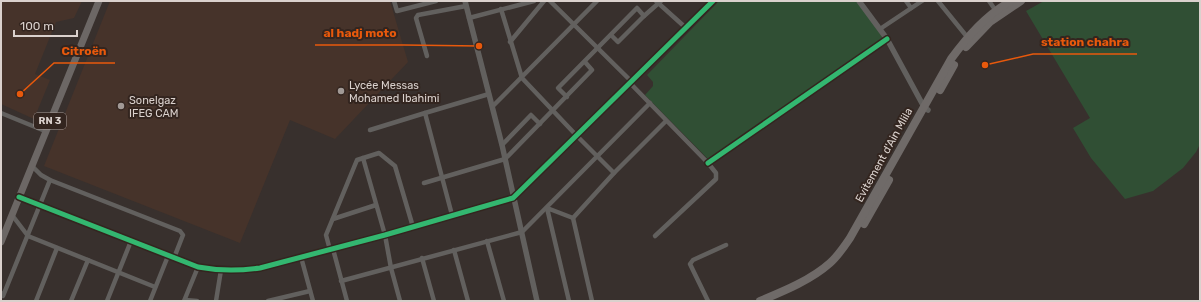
<svg xmlns="http://www.w3.org/2000/svg" width="1201" height="302" viewBox="0 0 1201 302" font-family="Rubik,sans-serif">
  <style>
    .built { fill: #46332a }
    .green { fill: #304f34 }
    .lines { fill: none; stroke-linecap: round; stroke-linejoin: round }
    .minor { stroke: #62605e; stroke-width: 4.5 }
    .tertiary { stroke: #62605e; stroke-width: 5.5 }
    .primary { stroke: #6c6765; stroke-width: 7 }
    .trunk { stroke: #6f6a68; stroke-width: 8 }
    .cycleway-casing { stroke: #33251f; stroke-width: 8 }
    .cycleway { stroke: #33b770; stroke-width: 5 }
    .poi-dot { fill: #a19995; stroke: #33251f; stroke-width: 1.5 }
    .labels { text-anchor: middle; dominant-baseline: central; stroke-width: 4; stroke-linejoin: round; paint-order: stroke }
    .shield { fill: #33251f; stroke: #a89d99; stroke-width: 1 }
    .shield-label { font-size: 10px; font-weight: bold; fill: #dad1cd }
    .poi-label { font-size: 11px; fill: #dad1cd; stroke: #33251f; text-anchor: start }
    .street-label { font-size: 11px; fill: #dad1cd; stroke: #33251f }
    .leader { fill: none; stroke: #e8590c; stroke-width: 1.5 }
    .callout-dot { fill: #e8590c; stroke: #33251f; stroke-width: 1.5 }
    .callout-label { font-size: 12px; text-anchor: middle; font-weight: bold; fill: #e8590c; stroke: #33251f; stroke-width: 4; stroke-linejoin: round; paint-order: stroke }
  </style>
  <rect width="100%" height="100%" fill="#38302d"/>
  <g class="built">
    <polygon points="1,1 82,1 74,18 56,22 35,74 50,80 34,119 1,104"/>
    <polygon points="110,1 390,1 408,62 335,139 290,120 240,243 44,166"/>
  </g>
  <g class="green">
    <polygon points="719,1 857,1 884,39 708,159 645,95 653,86 653,82 647,75"/>
    <polygon points="1044,1 1200,1 1200,144 1196,152 1183,168 1153,191 1125,199 1091,158 1073,128 1090,118 1026,11"/>
  </g>
  <g class="lines">
    <g class="minor">
      <polyline points="394,1 397,11 436,1"/>
      <polyline points="550,1 631,81"/>
      <polyline points="656,1 686,28"/>
      <polyline points="906,1 911,8"/>
      <polyline points="938,1 968,38"/>
      <polyline points="989,1 996,11"/>
      <polyline points="501,9 522,78 576,135 614,173"/>
      <polyline points="469,18 534,1"/>
      <polyline points="880,29 922,1"/>
      <polyline points="611,35 618,42 644,16 661,1"/>
      <polyline points="510,42 544,1"/>
      <polyline points="427,56 416,18 418,15 466,6"/>
      <polyline points="630,83 708,163 716,173 716,179 655,236"/>
      <polyline points="567,97 558,88 637,8 644,16"/>
      <polyline points="493,106 597,1"/>
      <polyline points="1,113 45,131"/>
      <polyline points="425,113 489,94"/>
      <polyline points="370,130 425,113 452,215"/>
      <polyline points="502,145 531,115 540,124"/>
      <polyline points="363,158 385,235 391,268 400,301"/>
      <polyline points="708,163 887,39"/>
      <polyline points="32,166 41,175 50,180 180,231 183,235 174,258"/>
      <polyline points="424,183 505,159 592,70 585,62"/>
      <path d="M 19,197 L 198,267 C 219,271 238,271 260,268 L 385,235 L 513,198 L 713,1"/>
      <polyline points="12,215 28,236 155,287"/>
      <polyline points="573,218 592,301"/>
      <polyline points="333,219 376,205"/>
      <polyline points="487,241 504,301"/>
      <polyline points="333,249 347,301"/>
      <polyline points="330,250 326,235 357,160 379,153 395,166 413,227"/>
      <polyline points="454,250 468,301"/>
      <polyline points="301,257 313,301"/>
      <polyline points="422,258 434,301"/>
      <polyline points="341,281 522,232 650,103"/>
      <polyline points="1,293 3,296 50,180"/>
      <polyline points="185,300 197,301"/>
      <polyline points="36,301 57,248"/>
      <polyline points="71,301 88,260"/>
      <polyline points="107,301 131,241"/>
      <polyline points="150,301 168,256"/>
      <polyline points="184,301 198,267"/>
      <polyline points="216,301 221,270"/>
      <polyline points="268,301 310,291"/>
      <polyline points="569,301 547,208 573,218 614,173 666,121"/>
      <polyline points="708,301 690,264 693,260 726,245"/>
    </g>
    <g class="tertiary">
      <polyline points="465,1 502,145 537,301"/>
      <polyline points="859,1 887,39 924,107 928,110"/>
    </g>
    <polyline class="primary" points="1,242 99,1"/>
    <g class="trunk">
      <polyline points="966,47 990,22 1021,1"/>
      <polyline points="940,90 954,65"/>
      <polyline points="864,224 889,180"/>
      <path d="M 760,301 C 784,291 811,280 830,263 C 838,256 844,247 850,238 L 951,59 C 968,36 986,15 1011,1"/>
    </g>
    <g class="cycleway-casing">
      <g id="cycleway">
        <polyline points="708,163 887,39"/>
        <path d="M 19,197 L 198,267 C 219,271 238,271 260,268 L 385,235 L 513,198 L 713,1"/>
      </g>
    </g>
    <use href="#cycleway" class="cycleway"/>
  </g>
  <g class="poi-dot">
    <circle cx="341" cy="91" r="4"/>
    <circle cx="121" cy="106" r="4"/>
  </g>
  <g class="labels">
    <rect class="shield" x="34" y="113" width="32" height="16" rx="3"/>
    <g class="shield-label">
      <text x="50" y="121">RN 3</text>
    </g>
    <g class="poi-label">
      <text x="349" y="85">Lycée Messas<tspan x="349" dy="13">Mohamed Ibahimi</tspan></text>
      <text x="129" y="100">Sonelgaz<tspan x="129" dy="13">IFEG CAM</tspan></text>
    </g>
    <g class="street-label">
      <text transform="translate(884 155) rotate(-61)">Evitement d'Ain Mlila</text>
    </g>
  </g>
  <path class="leader" d="M479 46L404 45H315M985 65L1033 54H1137M20 94L54 63H115"/>
  <g class="callout-dot">
    <circle cx="479" cy="46" r="4"/>
    <circle cx="985" cy="65" r="4"/>
    <circle cx="20" cy="94" r="4"/>
  </g>
  <g class="callout-label">
    <text x="360" y="37">al hadj moto</text>
    <text x="1085" y="46">station chahra</text>
    <text x="84" y="55">Citroën</text>
  </g>
  <rect width="1201" height="302" fill="none" stroke="#dad1cd" stroke-width="4"/>
  <path d="M14 30v6h63v-6" fill="none" stroke="#dad1cd" stroke-width="2"/>
  <text x="20" y="30" font-size="12" fill="#dad1cd" stroke="#33251f" stroke-width="3" paint-order="stroke">100 m</text>
</svg>
